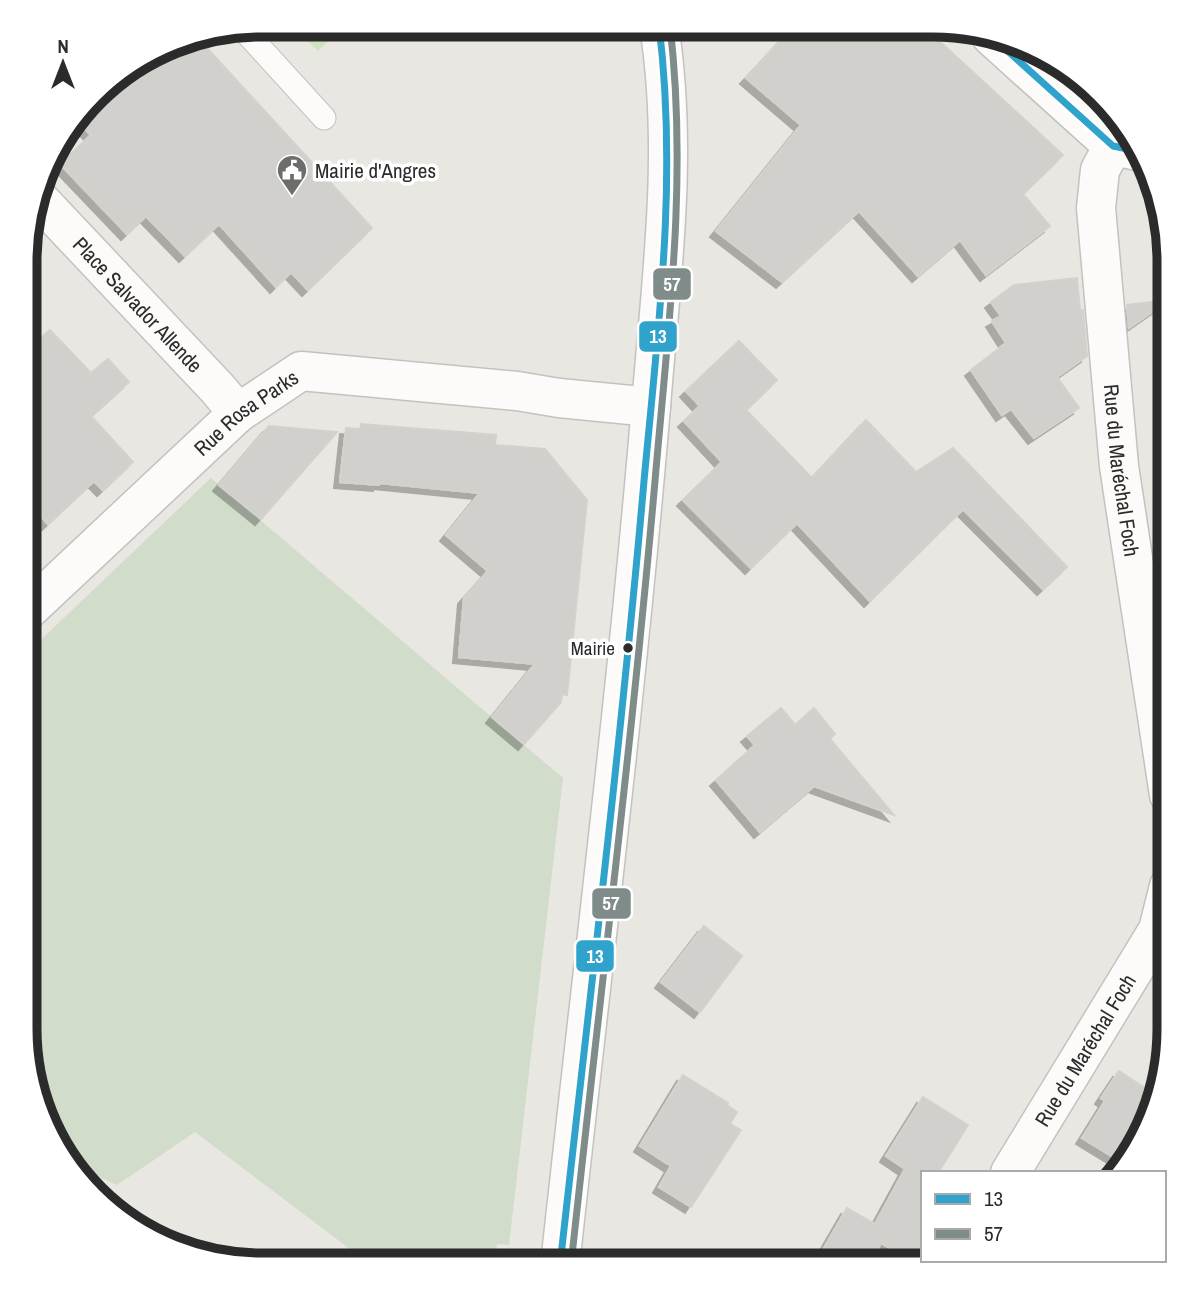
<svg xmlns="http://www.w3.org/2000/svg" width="1194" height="1290" viewBox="0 0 1194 1290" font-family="'Archivo Narrow',sans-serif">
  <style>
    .cemetery { fill: #d1dcca }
    .pitch { fill: #cce5bc }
    .building { fill: #d1d0cc; stroke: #d3d2cd; stroke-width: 2; filter: url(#shadow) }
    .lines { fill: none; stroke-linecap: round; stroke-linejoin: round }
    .service-casing { stroke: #c2c2c1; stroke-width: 25 }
    .minor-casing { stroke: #c2c2c1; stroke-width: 41 }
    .secondary-casing { stroke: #c2c2c1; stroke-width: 41 }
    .service { stroke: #fcfbfa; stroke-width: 23 }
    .minor { stroke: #fcfbfa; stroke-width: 38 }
    .secondary { stroke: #fcfbfa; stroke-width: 38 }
    .bus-1-casing { stroke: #fff; stroke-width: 12 }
    .bus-2-casing { stroke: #fff; stroke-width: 12 }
    .bus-1 { stroke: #2fa3cc; stroke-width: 7 }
    .bus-2 { stroke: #808c89; stroke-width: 7 }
    .bus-dot { fill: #2b2b2b; stroke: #fff; stroke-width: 2.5 }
    .labels { text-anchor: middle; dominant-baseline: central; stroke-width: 7; stroke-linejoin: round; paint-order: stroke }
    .bus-label { font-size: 19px; fill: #2b2b2b; stroke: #fff; text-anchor: end }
    .poi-label { font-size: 21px; fill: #2b2b2b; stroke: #fff; text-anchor: start }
    .street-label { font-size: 21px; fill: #2b2b2b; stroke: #fff }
    .rim { fill: none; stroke: #2b2b2b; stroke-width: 9 }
    .line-badge { stroke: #fff; stroke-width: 2.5 }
    .badge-label { font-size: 19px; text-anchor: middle; font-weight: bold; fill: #fff }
  </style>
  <defs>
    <filter id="shadow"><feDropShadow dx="-6" dy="6" stdDeviation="0" flood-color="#0004"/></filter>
  </defs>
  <rect width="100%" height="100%" fill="#e8e7e1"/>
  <polygon class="cemetery" points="211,478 563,778 509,1245 497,1244 493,1265 371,1265 195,1132 117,1185 65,1161 25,1044 27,653"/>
  <polygon class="pitch" points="290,25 344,25 318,51"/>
  <g class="building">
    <polygon points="794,26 923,26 1063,155 1023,194 1050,226 986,275 960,240 918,276 859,211 782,282 716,231 801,125 746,78"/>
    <polygon points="195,35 372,228 308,290 291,272 276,287 219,224 185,256 146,216 127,234 60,164 91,135 76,119 106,83 185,37"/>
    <polygon points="1077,278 1080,310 1083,310 1087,356 1057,377 1079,408 1034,438 1011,409 1002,415 971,370 1006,343 992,321 1001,316 991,302 1014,285"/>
    <polygon points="1169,300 1129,328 1127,305"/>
    <polygon points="50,330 91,373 108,359 129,382 91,416 133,462 103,490 94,481 48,524 28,502 28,349"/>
    <polygon points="739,341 777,380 746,410 812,478 866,420 916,472 953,448 1067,567 1043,589 963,509 870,601 797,523 751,568 683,500 722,462 684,421 700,406 686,391"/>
    <polygon points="361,424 496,435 495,445 545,449 587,500 567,695 562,694 561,702 524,744 492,717 535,664 459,657 464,598 488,571 446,535 480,493 379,483 379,485 340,482 346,428 360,429"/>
    <polygon points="269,426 337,432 261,519 219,485"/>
    <polygon points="781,708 795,725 814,708 835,734 830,739 894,815 814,786 760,832 716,780 755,745 747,736"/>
    <polygon points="704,926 742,956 700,1012 661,982"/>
    <polygon points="1119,1071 1154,1094 1138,1147 1123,1163 1082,1138 1105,1101 1101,1098"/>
    <polygon points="683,1075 728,1103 727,1105 737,1112 730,1124 741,1130 691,1207 659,1187 671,1166 640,1146"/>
    <polygon points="923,1097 968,1125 938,1173 923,1173 923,1241 912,1261 881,1243 868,1265 854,1265 824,1248 847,1208 875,1224 905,1169 886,1156"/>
  </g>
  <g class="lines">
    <g class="service-casing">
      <polyline id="service" points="242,28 324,118"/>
    </g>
    <g class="minor-casing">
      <g id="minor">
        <path id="s1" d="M 1113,146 L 1100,170 L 1096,208 L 1119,466 L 1169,795"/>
        <path id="s2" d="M 36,196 L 218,389 L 238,413"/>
        <path id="s3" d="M 27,611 L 238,413 L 301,371 L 517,391 L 559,398 L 651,407"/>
        <path id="s4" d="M 1010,1173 L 1158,930 L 1169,886"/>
        <polyline points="956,1262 957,1260"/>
      </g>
    </g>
    <g class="secondary-casing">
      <g id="secondary">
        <polyline points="991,36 1113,146 1137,151"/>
        <path d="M 560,1265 C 591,979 627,693 651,406 C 661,280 679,151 659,26"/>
      </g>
    </g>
    <use href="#service" class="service"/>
    <use href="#minor" class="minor"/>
    <use href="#secondary" class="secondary"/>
    <g class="bus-1-casing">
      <g id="bus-1">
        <polyline points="991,36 1113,146 1137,151"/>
        <path d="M 560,1265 C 589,1004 621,743 644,481 C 658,330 678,178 659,26"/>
      </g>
    </g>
    <g class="bus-2-casing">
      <path id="bus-2" d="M 571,1265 C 599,1004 632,743 655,481 C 668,329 688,178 670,26"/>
    </g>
    <use href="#bus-1" class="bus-1"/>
    <use href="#bus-2" class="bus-2"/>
  </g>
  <defs>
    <g id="civic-pin" transform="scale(1.575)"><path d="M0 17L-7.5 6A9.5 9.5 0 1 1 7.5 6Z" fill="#6d6d6b" stroke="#fff"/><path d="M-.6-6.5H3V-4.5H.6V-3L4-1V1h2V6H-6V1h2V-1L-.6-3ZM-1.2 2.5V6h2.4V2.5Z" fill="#fff"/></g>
  </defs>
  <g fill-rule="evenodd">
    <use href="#civic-pin" x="292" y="170"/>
  </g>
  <circle class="bus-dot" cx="628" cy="648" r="6"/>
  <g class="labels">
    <g class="bus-label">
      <text x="615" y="648">Mairie</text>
    </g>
    <g class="poi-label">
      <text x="315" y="170">Mairie d'Angres</text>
    </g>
    <g class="street-label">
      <text stroke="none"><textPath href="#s2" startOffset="149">Place Salvador Allende</textPath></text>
      <text stroke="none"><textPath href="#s3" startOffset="296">Rue Rosa Parks</textPath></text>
      <text stroke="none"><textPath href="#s1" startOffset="329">Rue du Maréchal Foch</textPath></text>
      <text stroke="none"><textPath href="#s4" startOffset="144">Rue du Maréchal Foch</textPath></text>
    </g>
  </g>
  <path d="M0 0H1194V1290H0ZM261 37H933A224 224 0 0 1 1157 261V1029A224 224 0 0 1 933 1253H261A224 224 0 0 1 37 1029V261A224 224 0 0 1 261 37Z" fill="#fff" fill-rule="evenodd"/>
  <path class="rim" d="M261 37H933A224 224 0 0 1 1157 261V1029A224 224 0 0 1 933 1253H261A224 224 0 0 1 37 1029V261A224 224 0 0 1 261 37Z"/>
  <g class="line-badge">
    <rect x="652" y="267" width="40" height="34" rx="7" fill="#808c89"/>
    <rect x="638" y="320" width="40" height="33" rx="7" fill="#2fa3cc"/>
    <rect x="591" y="887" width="41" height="33" rx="7" fill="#808c89"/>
    <rect x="575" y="939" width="40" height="34" rx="7" fill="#2fa3cc"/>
  </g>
  <g class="badge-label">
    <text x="672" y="291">57</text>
    <text x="658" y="343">13</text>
    <text x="611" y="910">57</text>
    <text x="595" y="963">13</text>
  </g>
  <rect x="921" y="1171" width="245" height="91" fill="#ffffff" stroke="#aaaaaa" stroke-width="2"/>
  <rect x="935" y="1194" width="35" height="10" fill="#2fa3cc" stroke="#aaaaaa" stroke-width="2"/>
  <text x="984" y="1206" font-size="21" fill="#2b2b2b">13</text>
  <rect x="935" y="1229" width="35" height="10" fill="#808c89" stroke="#aaaaaa" stroke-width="2"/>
  <text x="984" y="1241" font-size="21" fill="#2b2b2b">57</text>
  <g transform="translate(63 63)" stroke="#ffffff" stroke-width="5" paint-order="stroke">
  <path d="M0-5L12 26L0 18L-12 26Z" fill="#2b2b2b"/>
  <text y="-10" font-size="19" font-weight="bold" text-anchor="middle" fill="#2b2b2b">N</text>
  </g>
</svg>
